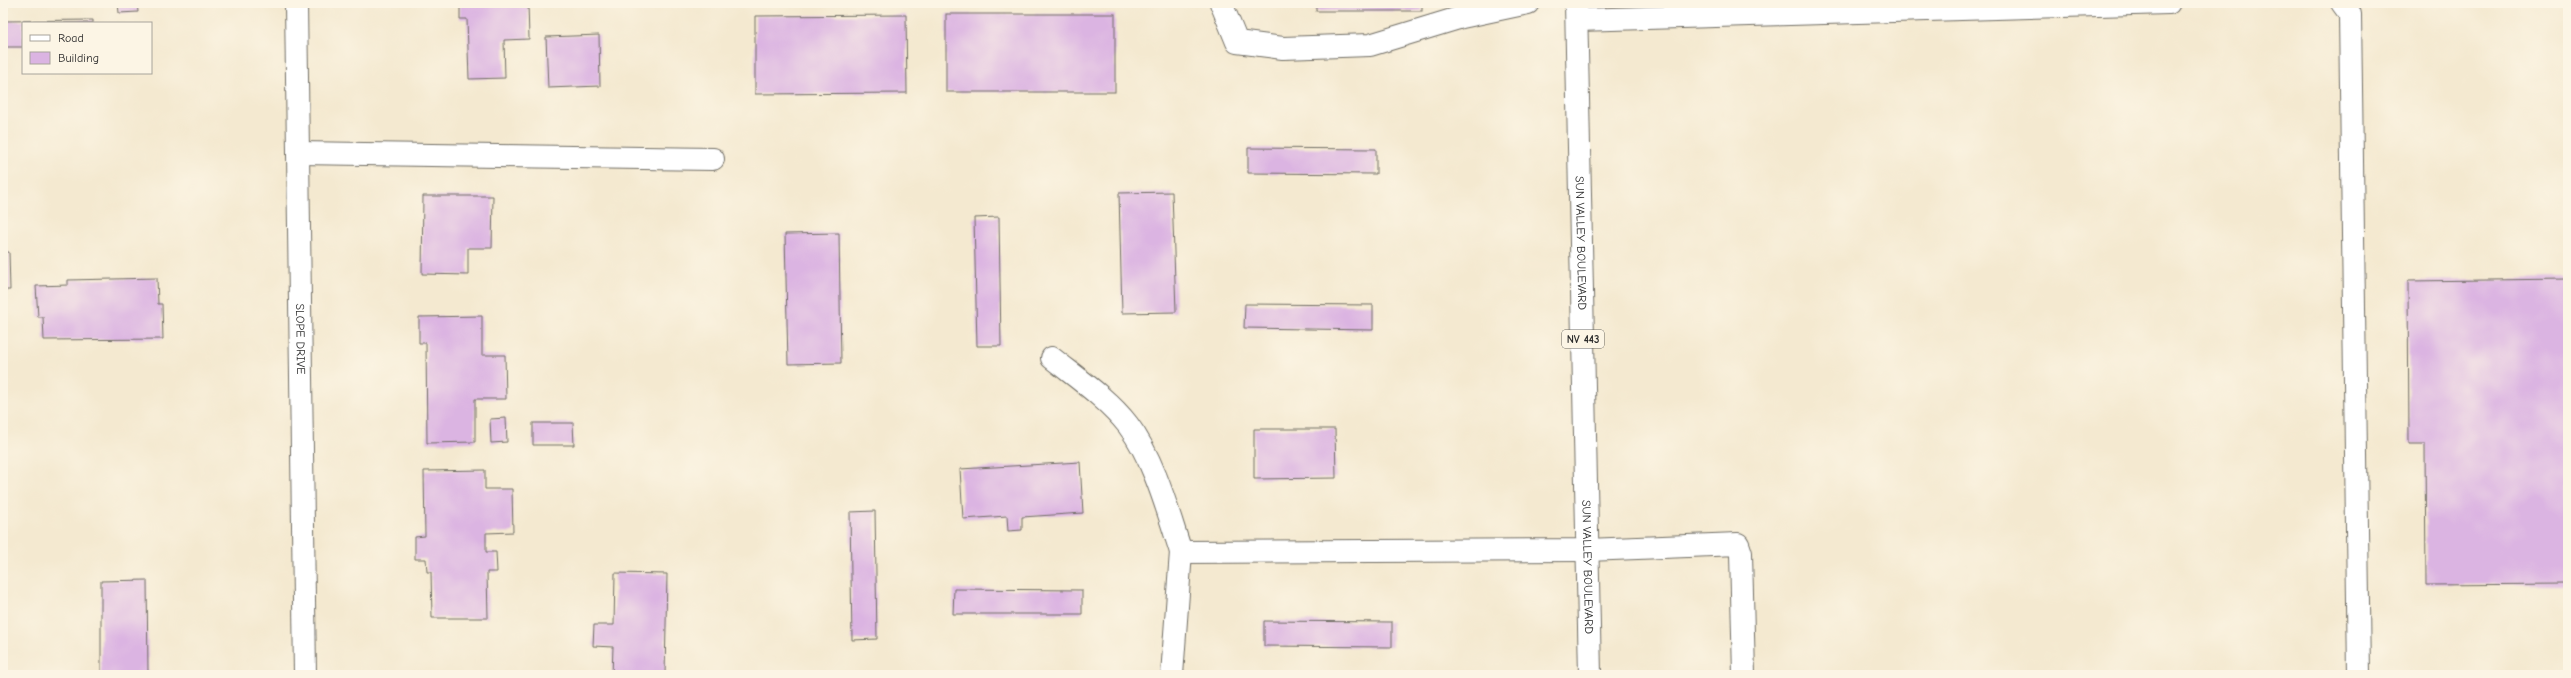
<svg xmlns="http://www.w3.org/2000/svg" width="2571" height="678" viewBox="0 0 2571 678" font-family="'Comic Neue',sans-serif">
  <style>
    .building { fill: #dbb4e2 }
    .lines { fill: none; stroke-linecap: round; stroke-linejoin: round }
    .service-casing { stroke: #716e65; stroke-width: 24 }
    .minor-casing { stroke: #716e65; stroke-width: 24 }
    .primary-casing { stroke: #716e65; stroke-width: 24 }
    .service { stroke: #fff; stroke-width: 22 }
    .minor { stroke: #fff; stroke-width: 22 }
    .primary { stroke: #fff; stroke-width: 22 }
    .labels { text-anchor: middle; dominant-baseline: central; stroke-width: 3; stroke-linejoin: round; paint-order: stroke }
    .shield { fill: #fcf5e5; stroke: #6a6863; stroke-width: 1 }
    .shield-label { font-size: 11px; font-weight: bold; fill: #2b2b2b }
    .street-label { font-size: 12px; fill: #2b2b2b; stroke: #fcf5e5 }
  </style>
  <rect width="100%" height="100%" fill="#fcf5e5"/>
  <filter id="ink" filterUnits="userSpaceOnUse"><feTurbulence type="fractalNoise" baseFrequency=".025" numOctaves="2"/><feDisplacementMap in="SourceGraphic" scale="8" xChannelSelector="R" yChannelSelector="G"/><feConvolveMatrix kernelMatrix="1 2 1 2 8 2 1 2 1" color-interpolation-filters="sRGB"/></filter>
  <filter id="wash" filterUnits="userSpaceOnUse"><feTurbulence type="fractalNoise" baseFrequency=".012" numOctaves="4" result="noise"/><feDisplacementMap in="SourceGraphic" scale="16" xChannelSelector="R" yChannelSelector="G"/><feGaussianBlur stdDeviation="0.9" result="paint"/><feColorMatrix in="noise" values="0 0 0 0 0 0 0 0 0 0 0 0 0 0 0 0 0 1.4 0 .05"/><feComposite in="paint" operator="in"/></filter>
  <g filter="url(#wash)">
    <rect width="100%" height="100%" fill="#f4e9d0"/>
    <g id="blocks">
      <g class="building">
        <polygon points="118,3 137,3 138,12 119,13"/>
        <polygon points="460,3 528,3 529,39 504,40 505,78 469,79 467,19 460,19"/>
        <rect x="1316" y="3" width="106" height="8"/>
        <rect x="946" y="14" width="169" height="78"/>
        <polygon points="906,15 907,93 755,94 755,16"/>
        <polygon points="93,20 93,23 23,23 23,47 3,47 3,21"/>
        <polygon points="599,35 600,86 548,88 546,37"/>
        <polygon points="1248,148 1376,149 1376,174 1248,173"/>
        <polygon points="1172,192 1176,312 1122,313 1119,193"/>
        <polygon points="423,196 493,196 492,248 468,248 468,275 422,274"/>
        <polygon points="999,217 1001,346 977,346 974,218"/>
        <polygon points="839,233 841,363 788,364 785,234"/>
        <polygon points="3,252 9,252 10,290 3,290"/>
        <polygon points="157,278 158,304 162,304 163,339 44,340 43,317 38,317 36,286 68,285 68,280"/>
        <polygon points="2568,279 2568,584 2426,585 2425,444 2409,444 2408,281"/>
        <polygon points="1245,304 1373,305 1373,330 1244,328"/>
        <polygon points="482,316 482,355 505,355 506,399 475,399 475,442 427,443 426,343 419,343 419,317"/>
        <polygon points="506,418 507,442 491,443 490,419"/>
        <polygon points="533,423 573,423 574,445 533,445"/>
        <polygon points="1254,429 1335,429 1336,478 1254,479"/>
        <polygon points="1080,462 1083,513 1022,517 1022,530 1008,531 1007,516 963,519 960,469"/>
        <polygon points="485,470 485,489 512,489 513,532 486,533 486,552 496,552 497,572 487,572 488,618 432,618 431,572 427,572 426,559 415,559 415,537 425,536 424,471"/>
        <polygon points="875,511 877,639 852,640 850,512"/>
        <polygon points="615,573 667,574 665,675 612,675 613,647 593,646 594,625 614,625"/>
        <polygon points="147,580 148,674 101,674 101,581"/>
        <polygon points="954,589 1082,590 1082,614 953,614"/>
        <polygon points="1264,621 1392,622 1392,647 1264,646"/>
      </g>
    </g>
  </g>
  <g filter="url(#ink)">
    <use href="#blocks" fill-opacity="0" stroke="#716e65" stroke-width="1"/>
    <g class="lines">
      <g class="service-casing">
        <g id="service">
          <polyline points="1221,3 1237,42 1283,48 1370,45 1462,17 1528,3"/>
          <polyline points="2342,3 2350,14 2359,675"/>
          <polyline points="1577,20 2169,3"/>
          <path d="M 1052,358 C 1077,378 1108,399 1128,425 C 1154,459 1168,512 1181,552 L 1587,550 L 1738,544 L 1741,553 L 1744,675"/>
          <polyline points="1172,675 1181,552"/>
        </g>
      </g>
      <g class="minor-casing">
        <g id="minor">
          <path id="s1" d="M 296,3 L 305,675"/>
          <polyline points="298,153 713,159"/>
        </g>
      </g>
      <g class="primary-casing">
        <g id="primary">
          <path id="s2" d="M 1576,3 L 1590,675"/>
        </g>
      </g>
      <use href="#service" class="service"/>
      <use href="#minor" class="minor"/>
      <use href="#primary" class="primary"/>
    </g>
  </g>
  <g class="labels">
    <rect class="shield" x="1562" y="330" width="42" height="18" rx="3"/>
    <g class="shield-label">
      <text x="1583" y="339">NV 443</text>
    </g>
    <g class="street-label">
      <text stroke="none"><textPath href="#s2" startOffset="240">SUN VALLEY BOULEVARD</textPath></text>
      <text stroke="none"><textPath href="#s1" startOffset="336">SLOPE DRIVE</textPath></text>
      <text stroke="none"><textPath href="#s2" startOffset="564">SUN VALLEY BOULEVARD</textPath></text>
    </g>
  </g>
  <rect width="2571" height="678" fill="none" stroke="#fcf5e5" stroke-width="16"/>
  <rect x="22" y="22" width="130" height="52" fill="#fcf5e5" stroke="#a8a49b"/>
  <rect x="30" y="35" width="20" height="6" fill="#ffffff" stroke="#a8a49b"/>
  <text x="58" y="42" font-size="12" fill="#2b2b2b">Road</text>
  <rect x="30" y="52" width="20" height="12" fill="#dbb4e2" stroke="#a8a49b"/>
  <text x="58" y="62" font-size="12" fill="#2b2b2b">Building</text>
</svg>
